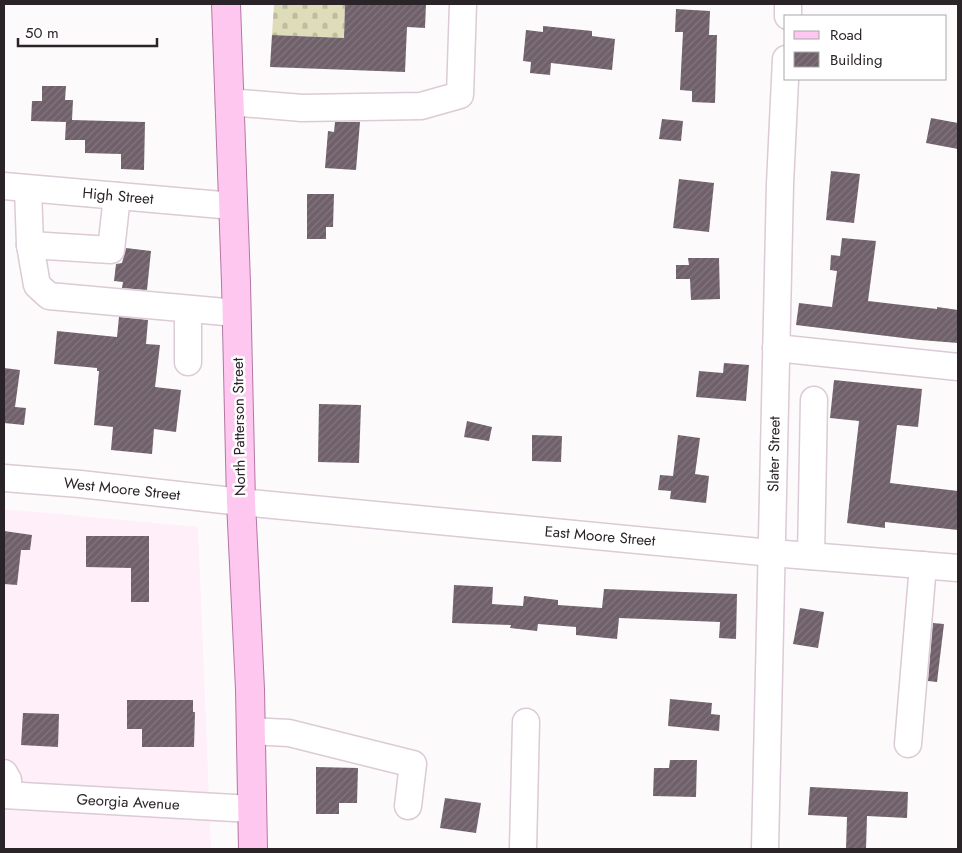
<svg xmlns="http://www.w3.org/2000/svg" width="962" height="853" viewBox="0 0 962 853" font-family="Jost,sans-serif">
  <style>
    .built { fill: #feeff9 }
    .cemetery { fill: url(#cemetery-stones) }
    .building { fill: url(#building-hatch) }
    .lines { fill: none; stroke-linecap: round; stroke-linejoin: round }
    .minor-casing { stroke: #dccad6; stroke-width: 29 }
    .major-casing { stroke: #b476a4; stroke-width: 30 }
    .minor { stroke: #fff; stroke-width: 26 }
    .major { stroke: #fec7f0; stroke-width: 28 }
    .labels { text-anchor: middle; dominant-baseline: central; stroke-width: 5; stroke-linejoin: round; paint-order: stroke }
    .street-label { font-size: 15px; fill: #2a2428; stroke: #fff }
  </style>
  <defs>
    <pattern id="cemetery-stones" width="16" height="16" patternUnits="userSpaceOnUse" patternTransform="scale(1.25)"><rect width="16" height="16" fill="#dedcb9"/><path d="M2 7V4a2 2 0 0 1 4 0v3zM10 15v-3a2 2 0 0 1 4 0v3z" fill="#bfbd9f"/></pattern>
    <pattern id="building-hatch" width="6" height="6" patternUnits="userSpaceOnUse" patternTransform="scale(1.25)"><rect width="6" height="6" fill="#6f606a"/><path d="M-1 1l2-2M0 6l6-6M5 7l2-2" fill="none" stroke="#83777f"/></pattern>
  </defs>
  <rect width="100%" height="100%" fill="#fdfafc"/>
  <polygon class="built" points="4,509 198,527 211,849 4,849"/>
  <polygon class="cemetery" points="274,4 345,4 344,38 272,35"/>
  <g class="building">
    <polygon points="345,4 426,4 425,28 407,27 405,72 270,67 272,35 344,38"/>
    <polygon points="676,9 710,11 709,35 717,35 715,103 692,102 692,91 680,90 683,32 675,32"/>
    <polygon points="543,26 592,31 592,36 615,39 612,70 551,63 550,75 530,73 531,62 523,61 526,30 543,32"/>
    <polygon points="42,86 66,86 65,100 73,100 72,120 145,122 144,170 121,169 121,154 85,153 85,140 65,140 66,122 31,121 32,101 42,101"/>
    <polygon points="931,118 958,123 958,149 926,143"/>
    <polygon points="662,119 683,121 681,141 659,139"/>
    <polygon points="335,122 360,122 356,170 325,168 328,131 334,132"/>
    <polygon points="831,171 860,174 854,223 826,220"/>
    <polygon points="679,179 714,183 709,232 673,228"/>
    <polygon points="307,194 334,194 333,227 326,227 326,239 307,239"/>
    <polygon points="842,238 876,241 868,301 937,309 937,307 958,310 958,343 920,340 796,325 799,303 832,307 837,271 830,270 831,255 840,256"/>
    <polygon points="126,248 151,251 147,290 122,288 123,282 114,281 116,264 122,263"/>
    <polygon points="688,258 719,258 720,299 691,300 690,279 676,279 676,265 689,265"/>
    <polygon points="119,317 148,320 146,344 160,345 155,387 181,390 176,432 154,429 152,454 111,450 113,427 94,425 99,371 97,371 97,368 54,364 57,331 117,337"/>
    <polygon points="724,363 749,365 746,401 696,397 699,371 723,373"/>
    <polygon points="4,368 20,370 15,407 26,408 24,425 4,423"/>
    <polygon points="834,380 922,389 918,427 897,425 890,483 958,491 958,530 885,522 885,528 847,523 859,421 830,418"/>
    <polygon points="319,404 361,405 359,463 318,462"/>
    <polygon points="467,421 492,427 489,441 464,437"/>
    <polygon points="532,435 562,436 561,462 532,461"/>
    <polygon points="678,435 700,438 695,474 709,476 706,503 670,499 671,491 658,490 660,475 673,476"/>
    <polygon points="4,531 32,535 30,550 21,550 17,585 4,584"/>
    <polygon points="86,536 149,536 149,602 131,602 131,568 86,567"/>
    <polygon points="454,585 493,587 492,604 523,606 524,596 558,600 558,605 602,608 604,589 737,594 736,639 719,638 720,622 619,618 617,639 576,635 576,627 538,624 537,631 510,628 511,625 452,623"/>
    <polygon points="800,608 824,612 818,648 793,644"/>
    <polygon points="933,623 944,624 937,682 928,681"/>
    <polygon points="670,699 712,703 711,714 720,715 719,731 668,726"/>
    <polygon points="127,700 193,700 193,712 195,712 194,747 142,747 142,729 127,729"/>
    <polygon points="23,713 59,714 58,747 21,745"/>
    <polygon points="670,760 697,760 696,797 653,796 654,768 669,768"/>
    <polygon points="316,767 358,768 357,803 339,803 339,814 316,814"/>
    <polygon points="810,787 908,792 907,818 867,816 866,849 846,849 847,817 808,815"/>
    <polygon points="445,798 481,803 476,833 440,828"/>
  </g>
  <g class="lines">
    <g class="minor-casing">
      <g id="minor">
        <polyline points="788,16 788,4"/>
        <polyline points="229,102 302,108 421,106 460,95 463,4"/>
        <polyline points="4,186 233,206"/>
        <polyline points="28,189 30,245 37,285 49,296 236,313"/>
        <polyline points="30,245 111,250 117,196"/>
        <polyline points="188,310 188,362"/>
        <polyline points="776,348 958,367"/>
        <polyline points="4,478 80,484 241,502 772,553 958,568"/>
        <polyline points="811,556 814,400"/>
        <polyline points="251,731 289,733 413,764 408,806"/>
        <polyline points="908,744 923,565"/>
        <polyline points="4,773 8,780 9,795"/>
        <polyline points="4,795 252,809"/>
        <polyline points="523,849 526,722"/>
        <polyline points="765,849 780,184 786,59"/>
      </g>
    </g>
    <g class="major-casing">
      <polyline id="major" points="226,4 236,283 241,502 250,689 253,849"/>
    </g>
    <use href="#minor" class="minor"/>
    <use href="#major" class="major"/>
  </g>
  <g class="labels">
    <g class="street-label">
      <text transform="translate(118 196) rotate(5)">High Street</text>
      <text transform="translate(239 427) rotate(-91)">North Patterson Street</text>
      <text transform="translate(774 454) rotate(-89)">Slater Street</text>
      <text transform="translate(122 489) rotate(6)">West Moore Street</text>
      <text transform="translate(600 536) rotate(5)">East Moore Street</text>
      <text transform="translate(128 802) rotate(3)">Georgia Avenue</text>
    </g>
  </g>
  <rect width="962" height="853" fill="none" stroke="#2a2428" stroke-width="10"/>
  <rect x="784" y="15" width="162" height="65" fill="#ffffff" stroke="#aaa7a9"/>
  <rect x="794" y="31" width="25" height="8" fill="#fec7f0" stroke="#aaa7a9"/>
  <text x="830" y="40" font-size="15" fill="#2a2428">Road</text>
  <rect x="794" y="52" width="25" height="15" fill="url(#building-hatch)" stroke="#aaa7a9"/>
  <text x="830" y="65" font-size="15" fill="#2a2428">Building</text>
  <path d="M18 38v8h139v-8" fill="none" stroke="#2a2428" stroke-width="2.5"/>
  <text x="25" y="38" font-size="15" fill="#2a2428" stroke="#ffffff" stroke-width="4" paint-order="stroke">50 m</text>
</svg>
